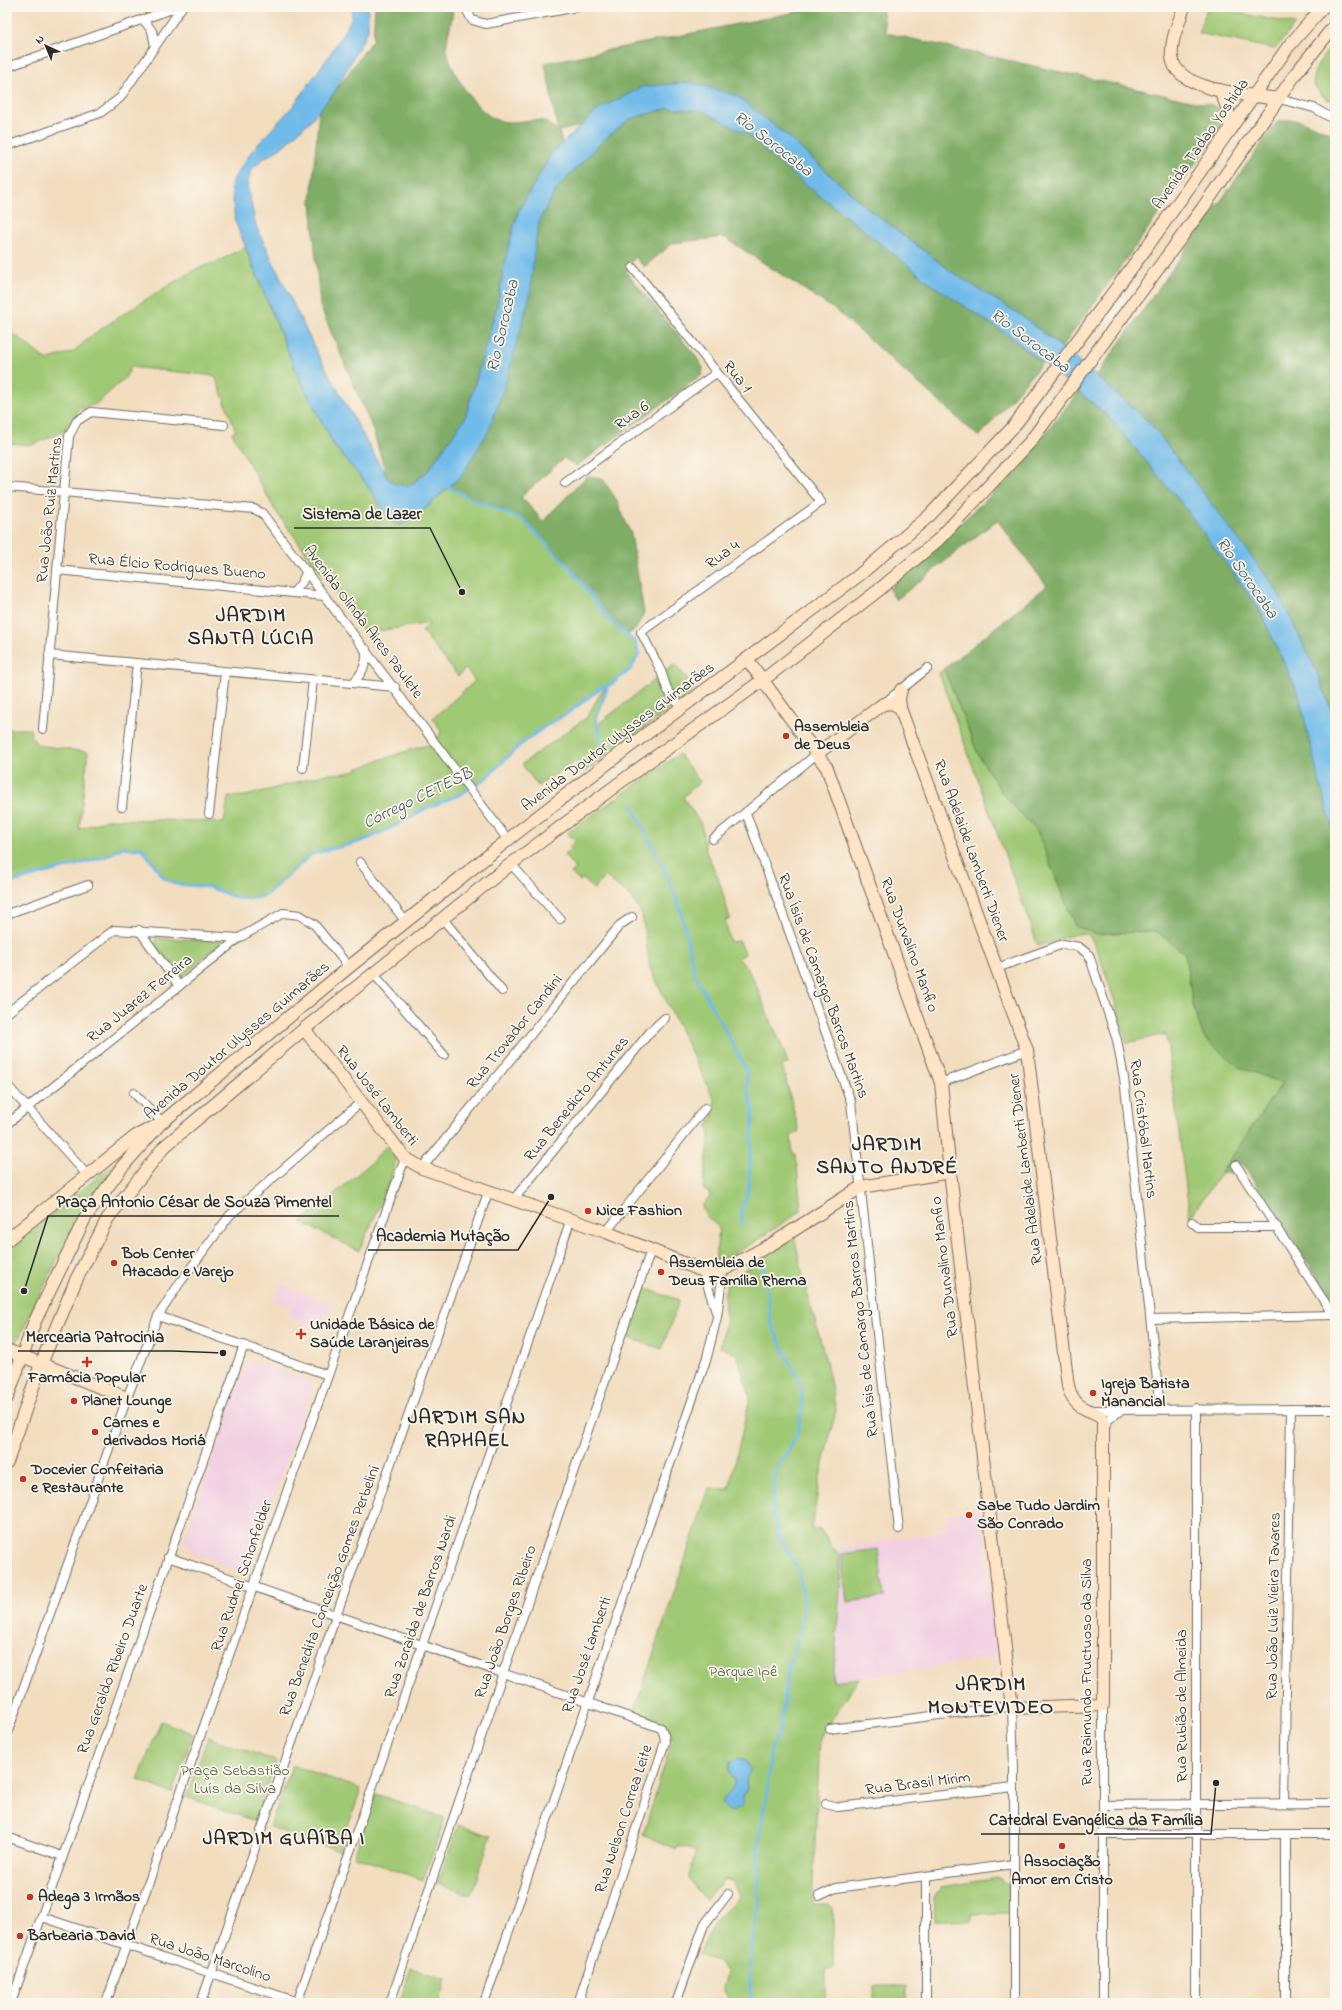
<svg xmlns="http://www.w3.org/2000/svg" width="1342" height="2010" viewBox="0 0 1342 2010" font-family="'Indie Flower',sans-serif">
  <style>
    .built { fill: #f2d0e2 }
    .green { fill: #a0c975; stroke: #667a50 }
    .forest { fill: #80ad66; stroke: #566c48 }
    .water { fill: #71bbea; stroke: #4e738a }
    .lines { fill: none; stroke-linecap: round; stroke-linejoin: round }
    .stream { stroke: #71bbea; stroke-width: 3 }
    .street-casing { stroke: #71695f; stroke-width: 10 }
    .secondary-casing { stroke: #71695f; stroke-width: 14 }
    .street { stroke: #fff; stroke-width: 8 }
    .secondary { stroke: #ffe4c6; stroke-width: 12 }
    .poi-dot { fill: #c8321e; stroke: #fbf7ec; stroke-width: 1.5 }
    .labels { text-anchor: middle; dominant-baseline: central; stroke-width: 3.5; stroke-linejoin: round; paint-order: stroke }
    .street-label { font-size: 16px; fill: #2b2b2b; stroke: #fbf7ec }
    .poi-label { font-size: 16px; font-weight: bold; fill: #2b2b2b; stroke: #fbf7ec; text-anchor: start }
    .park-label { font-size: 16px; fill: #4e5a41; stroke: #fbf7ec }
    .water-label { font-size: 17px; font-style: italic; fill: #405664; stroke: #fbf7ec }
    .district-label { font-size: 20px; font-weight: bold; letter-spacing: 1px; fill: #2b2b2b; stroke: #fbf7ec }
    .leader { fill: none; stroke: #2b2b2b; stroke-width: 1.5 }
    .callout-dot { fill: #2b2b2b; stroke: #fbf7ec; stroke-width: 1.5 }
    .callout-label { font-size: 17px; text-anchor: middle; font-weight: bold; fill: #2b2b2b; stroke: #fbf7ec; stroke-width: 3.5; stroke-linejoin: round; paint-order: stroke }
  </style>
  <rect width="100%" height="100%" fill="#fbf7ec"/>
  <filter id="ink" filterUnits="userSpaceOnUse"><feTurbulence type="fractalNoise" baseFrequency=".025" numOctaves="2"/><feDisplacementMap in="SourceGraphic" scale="8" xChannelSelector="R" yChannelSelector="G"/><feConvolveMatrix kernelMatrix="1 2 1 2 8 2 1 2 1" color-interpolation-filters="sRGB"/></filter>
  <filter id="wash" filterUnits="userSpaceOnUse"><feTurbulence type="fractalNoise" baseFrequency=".012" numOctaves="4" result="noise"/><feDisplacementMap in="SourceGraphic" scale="16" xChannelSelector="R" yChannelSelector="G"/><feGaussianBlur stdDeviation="0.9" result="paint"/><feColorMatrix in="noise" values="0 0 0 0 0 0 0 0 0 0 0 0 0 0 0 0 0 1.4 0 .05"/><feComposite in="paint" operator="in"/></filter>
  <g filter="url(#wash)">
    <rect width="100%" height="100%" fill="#f2ddbf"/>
    <g class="built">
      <polygon points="281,1284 331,1304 331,1312 325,1312 320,1325 309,1321 306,1322 305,1325 302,1325 301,1321 288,1317 291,1306 275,1300"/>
      <polygon points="254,1362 305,1379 312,1387 251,1564 244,1570 239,1570 191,1552 184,1540 245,1368"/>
      <polygon points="981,1510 998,1657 833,1682 840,1607 838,1548 947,1531 946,1515"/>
    </g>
    <g class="green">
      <polygon points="1208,7 1295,24 1275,49 1198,33"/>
      <path d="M 1335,41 L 1335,103 C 1298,85 1316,65 1335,41 Z"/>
      <polygon points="245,247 298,376 335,447 364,481 425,509 449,487 478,502 523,520 570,568 611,622 636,643 639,654 630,670 610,685 602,687 568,713 544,727 520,745 483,781 459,795 422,810 409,819 370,838 355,843 312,854 266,895 250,899 237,898 209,887 175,884 164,878 142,848 133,849 123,847 105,857 16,881 7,886 7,729 30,729 31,737 38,745 88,752 79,829 110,819 202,821 224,823 228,797 246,796 326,774 348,773 373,762 423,746 432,745 438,739 441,731 433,718 475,681 466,669 458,676 422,631 430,623 365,633 275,510 232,433 236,431 215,376 131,367 125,378 96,404 80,409 72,419 69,429 32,445 7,443 7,332 18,337 46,360 73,352 95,333 151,296 196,269 219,261"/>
      <polygon points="675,664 696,690 584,772 576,761 538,786 522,764 587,717 603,689 606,688 596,719 597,725"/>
      <path d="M 944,669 L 978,754 L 1002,793 L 1037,831 L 1075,926 L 1097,934 L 1156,931 L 1185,953 L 1193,1006 L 1239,1067 L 1282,1083 L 1190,1218 L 1166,1034 L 1127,1043 C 1122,1027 1098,941 1088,935 C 1084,933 1080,934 1076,934 L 1038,946 L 939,673 Z"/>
      <path d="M 679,754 L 700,782 L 683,797 L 701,824 L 706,852 L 719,880 L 730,919 L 725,920 L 730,942 L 740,941 L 745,954 L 738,958 C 755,975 759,994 768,1015 C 775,1031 783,1047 788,1064 L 782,1065 L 799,1131 L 791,1136 L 793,1155 L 796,1154 L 801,1211 L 748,1246 L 715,1263 L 719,1228 C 712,1220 704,1217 702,1206 L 711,1195 L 703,1189 L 710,1133 L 707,1127 L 713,1116 L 715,1101 L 650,968 L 642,914 L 631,897 L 605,876 L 594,889 L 583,879 L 579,881 L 571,873 L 576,869 L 564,855 L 570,850 L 569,847 L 576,840 L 566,834 Z"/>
      <polygon points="157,938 223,941 183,976 177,977 155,944"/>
      <polygon points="388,1144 396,1156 396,1160 388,1187 359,1251 301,1222 371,1163"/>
      <polygon points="115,1163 116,1165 85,1207 72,1229 18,1340 12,1345 7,1344 7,1250"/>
      <path d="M 794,1236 L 807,1292 L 826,1361 L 836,1410 L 820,1476 L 812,1529 L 819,1528 L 839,1556 L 841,1578 L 833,1681 L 859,1678 L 820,1737 L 812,1904 L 829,1904 L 833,1908 L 833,1968 L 825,1969 L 825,2003 L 731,2003 L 723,1989 L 727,1972 L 717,1961 L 699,1955 L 715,1920 L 730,1907 L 739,1896 L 732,1881 L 724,1879 L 706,1900 L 688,1879 L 696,1851 L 677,1846 L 676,1849 L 643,1835 L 673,1737 C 668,1720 649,1717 634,1712 L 709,1488 L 729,1489 L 750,1398 L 737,1354 L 720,1347 L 726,1321 L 724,1297 L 727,1283 Z"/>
      <polygon points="644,1288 679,1300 662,1349 626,1337"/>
      <polygon points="878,1549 884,1597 847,1602 841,1554"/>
      <polygon points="161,1721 193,1734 172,1793 138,1780"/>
      <polygon points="208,1737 276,1761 255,1821 186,1797"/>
      <polygon points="292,1765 361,1789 339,1851 270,1827"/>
      <polygon points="376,1794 445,1818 423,1880 354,1856"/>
      <polygon points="458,1825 491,1836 471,1895 438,1884"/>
      <path d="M 998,1878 C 1014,1883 1011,1900 1011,1913 L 971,1914 L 971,1921 L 935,1920 L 934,1897 L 941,1887 Z"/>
      <polygon points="411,1968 446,1979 438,2003 406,2003 400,2001"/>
      <rect x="874" y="1986" width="33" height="17"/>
    </g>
    <g class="forest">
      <path d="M 375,7 L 452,7 C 455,23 442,38 449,58 C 455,78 477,112 497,120 C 511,125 529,118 543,121 C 548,122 554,128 558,131 L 545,63 L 821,7 L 882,7 L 886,33 L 1195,102 C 1215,104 1228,107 1219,131 L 1062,347 L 1022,316 L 952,272 L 865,206 L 787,136 L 737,96 L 599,109 L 581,126 L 559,131 L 562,144 L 552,153 L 518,212 L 508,248 L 497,306 L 465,418 L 427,472 L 409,486 L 395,484 L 387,478 L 372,427 L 320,306 L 311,202 L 319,110 L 334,93 L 373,39 Z"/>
      <polygon points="669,108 704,111 746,133 791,173 934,286 1006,334 1042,363 979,437 837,311 724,237 673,243 644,267 635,257 626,272 695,355 703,368 702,375 576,466 564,458 521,497 543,521 587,476 602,478 616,499 631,534 644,613 636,629 627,635 611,622 570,568 523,520 478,502 449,487 462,475 535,245 540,219 556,190 600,143 630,119"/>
      <polygon points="1286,120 1299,120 1335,135 1335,720 1317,672 1152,425 1096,376 1277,122"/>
      <polygon points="1078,392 1107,415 1183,505 1258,607 1299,695 1319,781 1335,834 1335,1303 1238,1158 1230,1173 1221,1173 1282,1083 1239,1067 1204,1038 1193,1006 1185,954 1156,931 1097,934 1075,926 1037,831 1002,793 978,754 944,669 1047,586 997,520 896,600 889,589 991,495 1028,456"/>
    </g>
    <g class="water">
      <polygon points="352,7 368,7 368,30 334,93 310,121 281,148 264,158 251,170 247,185 256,226 314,347 387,478 395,484 409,486 427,472 465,418 497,306 508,248 518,212 552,153 599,109 642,87 691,82 737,96 787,136 865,206 952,272 1022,316 1080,362 1152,425 1276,589 1317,672 1335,720 1335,834 1319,781 1299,695 1258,607 1183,505 1107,415 1011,337 934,286 791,173 746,133 703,111 669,108 630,119 600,143 556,190 540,219 535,245 530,295 507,378 489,430 462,475 425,509 400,525 391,521 364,481 335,447 298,376 235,221 231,183 252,151 294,105 331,53 352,18"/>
      <path d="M 740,1758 L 745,1760 L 751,1769 L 746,1780 L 747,1792 L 743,1795 L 743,1806 L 733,1812 C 715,1803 725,1799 732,1789 C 734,1787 734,1782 734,1779 C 729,1774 728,1770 730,1762 Z"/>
    </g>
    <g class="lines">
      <g class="stream">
        <polyline points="601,745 596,719 608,686"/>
        <polyline points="631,804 665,871 681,911 695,975 747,1071 747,1088 753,1108 753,1123 748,1192 740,1213 744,1226"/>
        <polyline points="7,886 16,881 105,857 123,847 133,849 142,848 164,878 175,884 209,887 237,898 250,899 266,895 312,854 355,843 370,838 409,819 422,810 459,795 483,781 520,745 544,727 568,713 602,687 610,685 630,670 639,654 636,643 611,622 570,568 523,520 478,502 446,486"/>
        <polyline points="751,2003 750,1980 753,1933 759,1902 758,1851 761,1823 766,1801 771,1749 780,1728 788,1671 801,1626 804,1602 798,1568 779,1537 773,1516 774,1488 777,1466 788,1452 798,1432 802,1408 802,1388 771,1323 763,1266"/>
      </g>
    </g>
  </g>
  <g filter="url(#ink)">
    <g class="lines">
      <g class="street-casing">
        <g id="street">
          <polyline points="465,7 472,20 486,24 577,7"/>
          <polyline points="143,19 152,31 155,46"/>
          <polyline points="7,67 178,7"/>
          <polyline points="1279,99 1314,108 1335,120"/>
          <polyline points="7,146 100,113 120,98 182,7"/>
          <polyline points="633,268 821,502 641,632 661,671 667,689 682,709"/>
          <polyline points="565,483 716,373"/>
          <polyline points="7,487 254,509 262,513 508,840"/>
          <polyline points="57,570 325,596"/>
          <polyline points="294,592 302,582 307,571"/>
          <polyline points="49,655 395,687"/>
          <path d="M 354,682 C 364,671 367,663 366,649"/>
          <polyline points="883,704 928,668"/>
          <polyline points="43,729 69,436 77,421 91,412 224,425"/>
          <polyline points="303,768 313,680"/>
          <polyline points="122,807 137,663"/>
          <polyline points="746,813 851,1102 899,1529"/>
          <polyline points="209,814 225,672"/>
          <polyline points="713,839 818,753"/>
          <polyline points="360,862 406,922"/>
          <polyline points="511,864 560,919"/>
          <polyline points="7,914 88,885"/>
          <polyline points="443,919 502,991"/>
          <polyline points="139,930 179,986"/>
          <polyline points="997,968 1063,944 1079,947 1089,955 1117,1040 1124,1078 1160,1408"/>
          <polyline points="373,973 444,1055"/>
          <polyline points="7,1013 114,930 239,938"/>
          <polyline points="941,1083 1027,1050"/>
          <polyline points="7,1085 88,1176"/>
          <polyline points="134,1093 162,1122"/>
          <polyline points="7,1124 239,938 283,913 300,915 314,924 349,967"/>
          <polyline points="1236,1165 1333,1315"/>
          <polyline points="422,1168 620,925 632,917"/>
          <polyline points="514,1199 650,1032 665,1018"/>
          <polyline points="1192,1222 1198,1227 1277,1227"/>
          <polyline points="606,1232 705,1108"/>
          <polyline points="703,1271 716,1312"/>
          <polyline points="158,1316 328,1375"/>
          <polyline points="1151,1319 1335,1315"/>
          <polyline points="1092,1410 1335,1409"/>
          <polyline points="1104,1429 1108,1420 1121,1410"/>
          <polyline points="168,1557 661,1728 664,1735 665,1742 578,2003"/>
          <polyline points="830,1729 1002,1707 1012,1708 1014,1770 1014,2003"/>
          <polyline points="7,1734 127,1398 158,1316 179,1284 230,1215 361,1102"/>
          <polyline points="1284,1803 1291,1409"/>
          <polyline points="826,1804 838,1807 1014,1787"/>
          <polyline points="1103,1805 1335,1803"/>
          <polyline points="1103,1834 1335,1834"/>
          <polyline points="7,1837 62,1856"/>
          <polyline points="819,1896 836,1888 1014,1864"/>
          <polyline points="42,1917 301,2003"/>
          <polyline points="11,2003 244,1345"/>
          <polyline points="106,2003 405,1158"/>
          <polyline points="201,2003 336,1616 489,1190"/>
          <polyline points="297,2003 571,1219"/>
          <polyline points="390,2003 504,1670 651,1250"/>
          <polyline points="484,2003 707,1357 717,1317 723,1270"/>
          <polyline points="676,2003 704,1925 728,1894"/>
          <polyline points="926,2003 926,1876"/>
          <polyline points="1103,2003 1103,1705"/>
          <polyline points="1196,2003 1196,1408"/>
          <polyline points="1285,2003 1285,1834"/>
        </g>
      </g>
      <g class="secondary-casing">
        <g id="secondary">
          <path d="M 1184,7 C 1179,23 1170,41 1172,57 C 1175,92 1252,95 1279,99"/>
          <path d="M 1220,90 C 1226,104 1231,116 1230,131"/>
          <path d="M 747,659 L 827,768 L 941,1083 L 950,1172 L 1012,1708 L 1103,1705 L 1103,1420 C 1098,1408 1075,1415 1068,1386 L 1027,1050 L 900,708 L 893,703 L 883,704 L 818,753"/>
          <polyline points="900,708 899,698 901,690"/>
          <polyline points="304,1029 405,1158 422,1168 606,1232 703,1271 715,1273 723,1270 772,1244 861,1187 950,1172"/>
          <polyline points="7,1240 136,1136 154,1127"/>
          <polyline points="7,1350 127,1398"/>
          <polyline points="7,1398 35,1321 85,1218 122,1167 160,1124 349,967 519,831 630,746 858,576 929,516 1014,426 1144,251 1288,47 1323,7"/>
          <polyline points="7,1462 41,1364 76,1280 108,1218 164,1147 304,1029 511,864 630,775 763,680 880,589 938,540 1030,442 1202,209 1297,72 1335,25"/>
        </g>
      </g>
      <use href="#street" class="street"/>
      <use href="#secondary" class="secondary"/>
    </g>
  </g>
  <g class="poi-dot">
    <circle cx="786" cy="736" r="4"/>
    <circle cx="588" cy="1211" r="4"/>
    <circle cx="114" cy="1263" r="4"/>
    <circle cx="661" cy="1272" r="4"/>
    <path d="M299 1328h4v4h4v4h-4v4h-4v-4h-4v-4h4z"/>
    <path d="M85 1356h4v4h4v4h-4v4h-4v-4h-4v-4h4z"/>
    <circle cx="1093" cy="1393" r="4"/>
    <circle cx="74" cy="1401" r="4"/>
    <circle cx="95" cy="1432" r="4"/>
    <circle cx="23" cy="1479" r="4"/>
    <circle cx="969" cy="1515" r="4"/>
    <circle cx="1062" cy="1846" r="4"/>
    <circle cx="30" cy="1897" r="4"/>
    <circle cx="20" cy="1936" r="4"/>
  </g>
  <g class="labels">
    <g class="street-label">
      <text transform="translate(1201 144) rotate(-55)">Avenida Tadao Yoshida</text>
      <text transform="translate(737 377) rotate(51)">Rua 1</text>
      <text transform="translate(632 416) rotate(-36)">Rua 6</text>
      <text transform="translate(50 510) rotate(-84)">Rua João Ruiz Martins</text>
      <text transform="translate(723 555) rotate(-36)">Rua 4</text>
      <text transform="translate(177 567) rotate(5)">Rua Élcio Rodrigues Bueno</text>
      <text transform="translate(363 622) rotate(53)">Avenida Olinda Aires Paulete</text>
      <text transform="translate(618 737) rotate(-37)">Avenida Doutor Ulysses Guimarães</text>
      <text transform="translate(971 851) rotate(70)">Rua Adelaide Lamberti Diener</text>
      <text transform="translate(909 945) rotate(70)">Rua Durvalino Manfio</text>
      <text transform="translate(823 986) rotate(70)">Rua Ísis de Camargo Barros Martins</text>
      <text transform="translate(140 999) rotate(-39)">Rua Juarez Ferreira</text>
      <text transform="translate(515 1032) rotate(-51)">Rua Trovador Candini</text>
      <text transform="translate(237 1041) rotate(-40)">Avenida Doutor Ulysses Guimarães</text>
      <text transform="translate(377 1096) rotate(52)">Rua José Lamberti</text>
      <text transform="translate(577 1099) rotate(-51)">Rua Benedicto Antunes</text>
      <text transform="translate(1143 1129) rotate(83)">Rua Cristóbal Martins</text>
      <text transform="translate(1026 1169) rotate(-97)">Rua Adelaide Lamberti Diener</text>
      <text transform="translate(945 1267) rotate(-97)">Rua Durvalino Manfio</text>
      <text transform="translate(861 1319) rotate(-96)">Rua Ísis de Camargo Barros Martins</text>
      <text transform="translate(242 1576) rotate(-71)">Rua Rudnei Schonfelder</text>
      <text transform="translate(330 1591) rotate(-70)">Rua Benedita Conceição Gomes Perbelini</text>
      <text transform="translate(1274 1606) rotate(-89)">Rua João Luiz Vieira Tavares</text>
      <text transform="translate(421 1607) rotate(-71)">Rua Zoraida de Barros Nardi</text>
      <text transform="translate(506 1622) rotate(-71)">Rua João Borges Ribeiro</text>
      <text transform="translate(587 1655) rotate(-71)">Rua José Lamberti</text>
      <text transform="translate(113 1669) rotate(-70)">Rua Geraldo Ribeiro Duarte</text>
      <text transform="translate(1087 1672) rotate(-90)">Rua Raimundo Fructuoso da Silva</text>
      <text transform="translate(1182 1706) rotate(-90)">Rua Rubião de Almeida</text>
      <text transform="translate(918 1784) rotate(-7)">Rua Brasil Mirim</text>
      <text transform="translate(624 1819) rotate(-72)">Rua Nelson Correa Leite</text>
      <text transform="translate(210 1958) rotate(18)">Rua João Marcolino</text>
    </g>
    <g class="poi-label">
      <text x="794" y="727">Assembleia<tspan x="794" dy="18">de Deus</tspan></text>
      <text x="596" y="1211">Nice Fashion</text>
      <text x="122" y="1254">Bob Center<tspan x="122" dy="18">Atacado e Varejo</tspan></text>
      <text x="669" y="1263">Assembleia de<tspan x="669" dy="18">Deus Família Rhema</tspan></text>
      <text x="310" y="1325">Unidade Básica de<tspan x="310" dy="18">Saúde Laranjeiras</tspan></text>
      <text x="87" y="1378" text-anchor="middle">Farmácia Popular</text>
      <text x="1101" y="1384">Igreja Batista<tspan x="1101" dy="18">Manancial</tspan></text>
      <text x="82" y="1401">Planet Lounge</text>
      <text x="103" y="1423">Carnes e<tspan x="103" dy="18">derivados Moriá</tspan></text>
      <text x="31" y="1470">Docevier Confeitaria<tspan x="31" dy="18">e Restaurante</tspan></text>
      <text x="977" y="1506">Sabe Tudo Jardim<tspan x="977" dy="18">São Conrado</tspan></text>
      <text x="1062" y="1862" text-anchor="middle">Associação<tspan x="1062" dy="18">Amor em Cristo</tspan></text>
      <text x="38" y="1897">Adega 3 Irmãos</text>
      <text x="28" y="1936">Barbearia David</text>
    </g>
    <g class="park-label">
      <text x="743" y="1672">Parque Ipê</text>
      <text x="235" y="1771">Praça Sebastião<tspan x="235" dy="18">Luís da Silva</tspan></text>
    </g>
    <g class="water-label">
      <text transform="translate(773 144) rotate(38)">Rio Sorocaba</text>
      <text transform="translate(503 326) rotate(-77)">Rio Sorocaba</text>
      <text transform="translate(1030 341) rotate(37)">Rio Sorocaba</text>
      <text transform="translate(1247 578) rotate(55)">Rio Sorocaba</text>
      <text transform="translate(418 798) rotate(-26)">Córrego CETESB</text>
    </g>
    <g class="district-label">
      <text x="251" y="616">JARDIM<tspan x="251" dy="23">SANTA LÚCIA</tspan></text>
      <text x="887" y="1145">JARDIM<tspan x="887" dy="23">SANTO ANDRÉ</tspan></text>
      <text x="467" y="1418">JARDIM SAN<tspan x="467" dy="23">RAPHAEL</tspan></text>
      <text x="991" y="1685">JARDIM<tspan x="991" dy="23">MONTEVIDEO</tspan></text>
      <text x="284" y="1839">JARDIM GUAÍBA I</text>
    </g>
  </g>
  <path class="leader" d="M462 592L430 528H294M24 1291L48 1216H339M551 1197L518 1250H368M223 1353L173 1351H18M1216 1783L1211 1834H981"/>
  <g class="callout-dot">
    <circle cx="462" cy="592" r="4"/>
    <circle cx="24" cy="1291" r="4"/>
    <circle cx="551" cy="1197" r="4"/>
    <circle cx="223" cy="1353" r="4"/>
    <circle cx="1216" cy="1783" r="4"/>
  </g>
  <g class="callout-label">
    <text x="362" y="519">Sistema de Lazer</text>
    <text x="194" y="1207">Praça Antonio César de Souza Pimentel</text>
    <text x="443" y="1241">Academia Mutação</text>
    <text x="95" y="1342">Mercearia Patrocinia</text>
    <text x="1096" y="1825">Catedral Evangélica da Família</text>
  </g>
  <rect width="1342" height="2010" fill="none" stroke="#fbf7ec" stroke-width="24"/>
  <g transform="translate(46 46) rotate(316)" stroke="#fbf7ec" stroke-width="3" paint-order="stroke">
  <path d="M0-3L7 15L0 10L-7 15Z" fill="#2b2b2b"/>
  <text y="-6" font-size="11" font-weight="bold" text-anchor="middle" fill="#2b2b2b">N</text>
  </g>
</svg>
